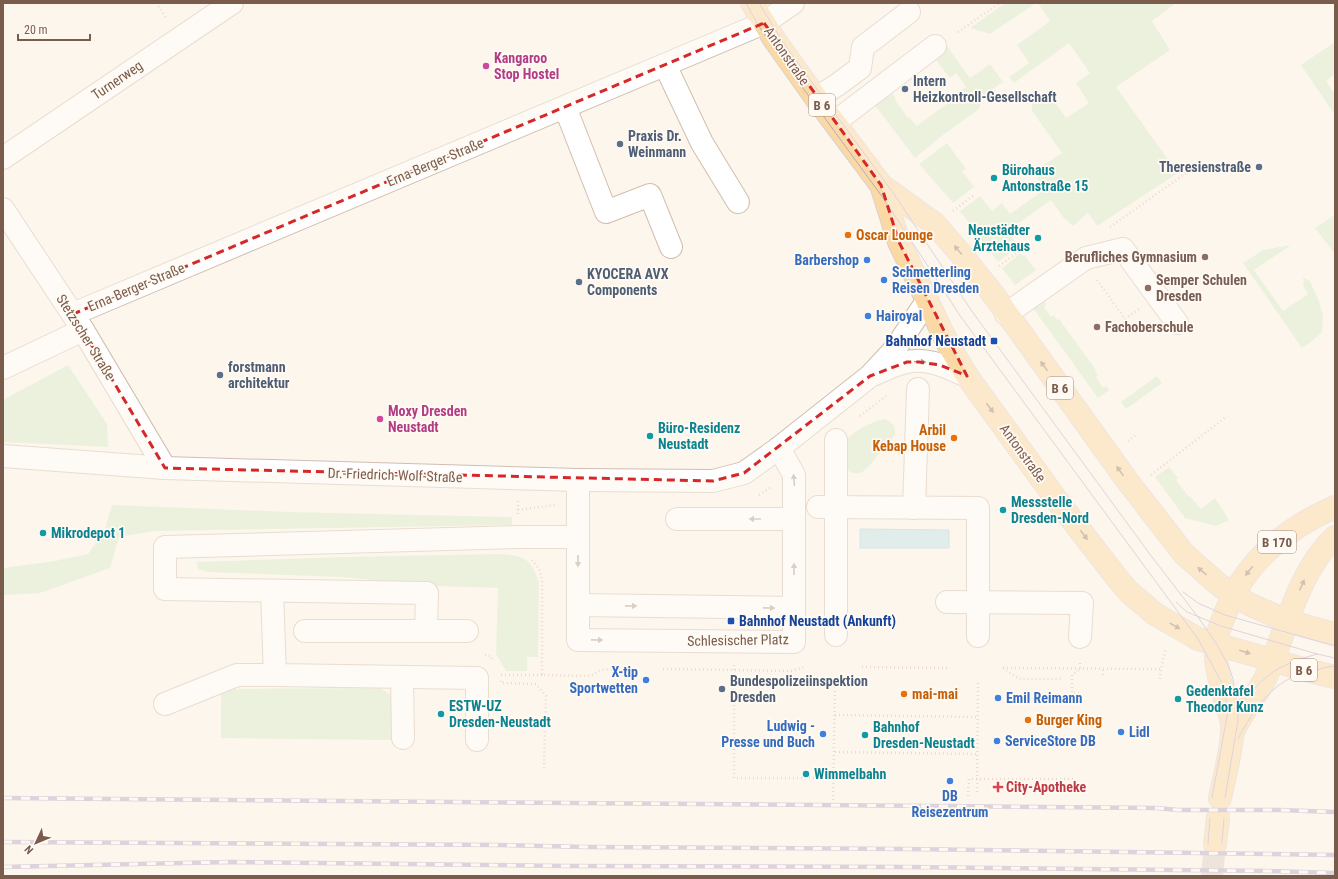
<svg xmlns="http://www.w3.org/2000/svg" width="1338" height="879" viewBox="0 0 1338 879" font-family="'Roboto Condensed',sans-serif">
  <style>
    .green { fill: #d8ecc9 }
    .water { fill: #bfe3e8; stroke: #a5d3da }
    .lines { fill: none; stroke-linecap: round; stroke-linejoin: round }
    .major-tunnel { stroke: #dcd0c4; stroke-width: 22; stroke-dasharray: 22 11; stroke-linecap: butt }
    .minor-casing { stroke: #d1beb0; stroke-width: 24 }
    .major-casing { stroke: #dad1cd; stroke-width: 24 }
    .path { stroke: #d9b8a5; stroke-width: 2.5; stroke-dasharray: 1 3; stroke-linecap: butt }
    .minor { stroke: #fff; stroke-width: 22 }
    .major { stroke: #fbd9a5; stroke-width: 22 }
    .tram { stroke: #b9a8c9; stroke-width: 1 }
    .rail-casing { stroke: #b9a8c9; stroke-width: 4.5 }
    .rail { stroke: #fffaf3; stroke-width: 3; stroke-dasharray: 9; stroke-linecap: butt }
    .oneway { fill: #a18267 }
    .oneway2 { fill: #af9d94 }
    .marked { fill: none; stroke: #d62828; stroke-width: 3; stroke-dasharray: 8 5; stroke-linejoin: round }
    .hotel-dot { fill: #d1479c; stroke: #fffaf3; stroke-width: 1.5 }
    .service-dot { fill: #5c6f8a; stroke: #fffaf3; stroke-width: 1.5 }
    .culture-dot { fill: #0f9aa8; stroke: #fffaf3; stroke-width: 1.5 }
    .food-dot { fill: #e8710a; stroke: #fffaf3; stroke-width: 1.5 }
    .education-dot { fill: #8d6e63; stroke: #fffaf3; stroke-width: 1.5 }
    .shop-dot { fill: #3f7fe0; stroke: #fffaf3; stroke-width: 1.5 }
    .transit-dot { fill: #1a4fb4; stroke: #fffaf3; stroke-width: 1.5 }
    .health-dot { fill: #e0444e; stroke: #fffaf3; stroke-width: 1.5 }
    .labels { text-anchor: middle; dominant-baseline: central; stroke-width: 3.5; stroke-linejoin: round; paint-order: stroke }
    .shield { fill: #fffaf3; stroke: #a28b7f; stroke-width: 1 }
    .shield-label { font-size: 13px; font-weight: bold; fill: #7a5c4d }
    .street-label { font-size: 14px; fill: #7a5c4d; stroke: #fffaf3 }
    .hotel-label { font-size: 14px; font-weight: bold; fill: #b23c85; stroke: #fffaf3; text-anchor: start }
    .service-label { font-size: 14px; font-weight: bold; fill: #4e5e75; stroke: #fffaf3; text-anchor: start }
    .culture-label { font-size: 14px; font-weight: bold; fill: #0d838f; stroke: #fffaf3; text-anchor: start }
    .food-label { font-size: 14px; font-weight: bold; fill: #c56008; stroke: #fffaf3; text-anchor: start }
    .education-label { font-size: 14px; font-weight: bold; fill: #785e54; stroke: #fffaf3; text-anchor: start }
    .shop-label { font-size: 14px; font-weight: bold; fill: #366cbe; stroke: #fffaf3; text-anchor: start }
    .transit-label { font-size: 14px; font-weight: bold; fill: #164399; stroke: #fffaf3; text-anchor: end }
    .health-label { font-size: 14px; font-weight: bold; fill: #be3a42; stroke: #fffaf3; text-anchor: start }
  </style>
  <rect width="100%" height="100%" fill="#fdf6ec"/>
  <g class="green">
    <polygon points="1005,3 1036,3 990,34 970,28"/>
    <polygon points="1038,3 1176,3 1152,21 1170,50 1116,87 1178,173 1097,226 1088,213 1073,226 1063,217 1051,200 1008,231 1017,245 1015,249 998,262 960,211 980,196 992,211 1002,203 1010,214 1045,189 1033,172 1062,153 1032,111 1032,105 1037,99 1048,92 1066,118 1089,103 1076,83 1090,73 1069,43 1014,83 1009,77 1029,63 1017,45 1050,21"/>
    <polygon points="1335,42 1335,74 1326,81 1335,94 1335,115 1301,65"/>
    <polygon points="947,46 970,78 990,64 1003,82 983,96 979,109 943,135 915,158 871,100 888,88 896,99 895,100 908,118 909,117 917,126 961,93 959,92 966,87 956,73 950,78 933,56"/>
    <polygon points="947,143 966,169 962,171 974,187 953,203 919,164"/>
    <polygon points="1335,215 1335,254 1315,228"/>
    <polygon points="1291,245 1254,270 1283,311 1308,294 1303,286 1304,280 1302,277 1310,281 1319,301 1323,316 1322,332 1311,342 1302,348 1243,263 1263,250"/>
    <polygon points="1020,254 1025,256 1036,270 1015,285 1002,268"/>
    <polygon points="1043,301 1046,304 1044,307 1051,317 1054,315 1057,320 1059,319 1096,370 1095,371 1098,375 1096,377 1103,388 1106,386 1109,390 1098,398 1033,308"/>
    <polygon points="68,365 107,424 108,447 3,442 3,400"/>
    <polygon points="1157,376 1162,383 1126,409 1121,402"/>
    <path d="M 884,419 C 892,422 897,427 895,435 C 890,442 884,448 878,455 C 867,468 861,482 843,467 C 842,462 841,457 842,452 C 843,434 869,423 884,419 Z"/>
    <polygon points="1169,467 1178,478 1176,480 1189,497 1190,496 1201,509 1215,498 1229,520 1216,526 1185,518 1155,477"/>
    <polygon points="112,505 290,512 512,517 512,525 155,531 119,537 110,568 40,593 3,595 3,568 55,561 88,554 104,532"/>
    <path d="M 497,554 C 522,555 532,557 539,583 L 538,657 L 527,657 L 527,671 L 506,671 L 496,654 L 498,588 L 437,586 L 340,577 L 208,572 L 198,569 L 197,562 L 342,557 Z"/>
    <polygon points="380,688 394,697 392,740 221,738 221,694 229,689"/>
  </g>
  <polygon class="water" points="860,529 949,530 949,548 860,548"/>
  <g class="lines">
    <polyline class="major-tunnel" points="1212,876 1215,844"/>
    <g class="minor-casing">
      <g id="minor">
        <polyline points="665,65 702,143 738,202"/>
        <polyline points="816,98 837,85 860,68 863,47 909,12"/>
        <polyline points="565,107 606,212 650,195 671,247"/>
        <polyline points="835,122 935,46"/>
        <polyline points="3,158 232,3"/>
        <polyline points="3,209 83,330 165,468"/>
        <polyline points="73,314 764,23 793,3"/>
        <polyline points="1006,314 1086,258 1123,249 1177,323"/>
        <polyline points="3,368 83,330"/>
        <path d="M 875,374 C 885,370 896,364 907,362 C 928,357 948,368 967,376"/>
        <polyline points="836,440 836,635"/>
        <polyline points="3,456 165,468 578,480 713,481 744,473 779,448 870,376 895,349 927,301"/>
        <polyline points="578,480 578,640 794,642 794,475 779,448"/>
        <polyline points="818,507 978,508 978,636"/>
        <polyline points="914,508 918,389"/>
        <polyline points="677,519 794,519"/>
        <polyline points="272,591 275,675 477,678 477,740"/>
        <polyline points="947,602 1082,603 1080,637"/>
        <polyline points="578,605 794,608"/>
        <polyline points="305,631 467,631"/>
        <polyline points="426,631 427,593 165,589 165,547 519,537 578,537"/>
        <polyline points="402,677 403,738"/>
        <polyline points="165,704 237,675 275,675"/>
      </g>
    </g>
    <g class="major-casing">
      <g id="major">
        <polyline points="752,3 774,39 816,98 881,185 899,242 947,342 967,376 1056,499 1117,578 1129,592 1155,614 1198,639 1310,671 1335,677"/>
        <polyline points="881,185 935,224 959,252 993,294 1126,479 1184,554 1218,584 1233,595 1251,605 1287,621 1335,634"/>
        <path d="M 1232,734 C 1241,713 1255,698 1265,679 C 1272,664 1277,649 1283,633 C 1295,598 1308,563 1335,537"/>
        <path d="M 1220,798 C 1224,778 1234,743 1232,723 C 1231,717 1228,711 1227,706 C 1221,685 1214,664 1216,643 C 1217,633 1221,623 1225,614 C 1244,563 1286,528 1335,507"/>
        <polyline points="1215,844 1218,818"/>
      </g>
    </g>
    <g class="path">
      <polyline points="156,3 167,19"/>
      <polyline points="958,32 1000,3"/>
      <polyline points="953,211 974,195"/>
      <polyline points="1110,227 1196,166"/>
      <polyline points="1160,262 1175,252"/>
      <polyline points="999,266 1021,250"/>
      <polyline points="1097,280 1125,319 1139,309"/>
      <polyline points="860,416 886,396"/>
      <polyline points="1128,441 1137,434"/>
      <polyline points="1151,475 1227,416"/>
      <polyline points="759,495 770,488"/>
      <polyline points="518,510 518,501"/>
      <polyline points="518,514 518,510 555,505"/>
      <polyline points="532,560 539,569 542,579 542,675 591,676 601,670 634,668"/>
      <polyline points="485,655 491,656 493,660"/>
      <polyline points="734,665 734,778 834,778"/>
      <polyline points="862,667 947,668"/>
      <polyline points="1003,668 1161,669"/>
      <polyline points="1003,668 1019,679 1062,679"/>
      <polyline points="663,669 792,671 804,667"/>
      <polyline points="501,675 542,675"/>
      <polyline points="1103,675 1103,669"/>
      <polyline points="1160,679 1161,669 1166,648"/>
      <polyline points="501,681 501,683 536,684 546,696 544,769"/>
      <polyline points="1079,693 1072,693 1072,675 1080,669 1080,660"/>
      <polyline points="835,715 978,717"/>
      <polyline points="835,752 977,754"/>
      <polyline points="977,792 978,681"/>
      <polyline points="968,796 969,779 1074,779"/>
      <polyline points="833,800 835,680"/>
    </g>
    <use href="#minor" class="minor"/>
    <use href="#major" class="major"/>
    <g class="tram">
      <polyline points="746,3 758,25 781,58 886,202 961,317 1198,639 1223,685 1228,711 1212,798"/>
      <polyline points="759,3 786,47 894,194 971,310 1149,553 1198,617 1216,643 1229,667 1233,679 1238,708 1238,720 1225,798"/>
      <polyline points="1183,592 1198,603 1225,615 1335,646"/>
      <polyline points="1176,602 1187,612 1221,626 1317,654 1335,658"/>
      <path d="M 1237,712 C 1242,700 1264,677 1276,670 C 1288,663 1303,658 1317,654"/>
      <path d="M 1238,739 C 1248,719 1265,693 1285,681 C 1294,676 1306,672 1317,670 C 1323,668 1329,666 1335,666"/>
      <polyline points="1222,843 1224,818"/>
      <polyline points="1208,844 1210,818"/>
    </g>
    <g class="rail-casing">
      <g id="rail">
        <polyline points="3,798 1156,808 1178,810 1279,810 1335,812"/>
        <polyline points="3,842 499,845 587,847 905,849 1335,855"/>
        <polyline points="3,867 229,862 567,866 906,867 1266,871 1335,873"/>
      </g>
    </g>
    <use href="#rail" class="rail"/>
  </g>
  <defs><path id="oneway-solid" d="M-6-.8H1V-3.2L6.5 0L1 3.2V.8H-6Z"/></defs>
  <g class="oneway">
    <use href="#oneway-solid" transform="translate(958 250) rotate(-130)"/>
    <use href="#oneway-solid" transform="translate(1044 366) rotate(-126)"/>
    <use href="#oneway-solid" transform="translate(990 408) rotate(53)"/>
    <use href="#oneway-solid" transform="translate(1120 471) rotate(-126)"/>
    <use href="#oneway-solid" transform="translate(1084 535) rotate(53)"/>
    <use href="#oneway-solid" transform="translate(1202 571) rotate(-139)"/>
    <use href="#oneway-solid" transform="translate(1249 571) rotate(127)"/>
    <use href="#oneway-solid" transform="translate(1302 585) rotate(-66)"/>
    <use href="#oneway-solid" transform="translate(1175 626) rotate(29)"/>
    <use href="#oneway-solid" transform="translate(1245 652) rotate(17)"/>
  </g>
  <g class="oneway2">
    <use href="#oneway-solid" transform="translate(920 362) rotate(1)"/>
    <use href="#oneway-solid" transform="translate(794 480) rotate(-95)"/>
    <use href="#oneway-solid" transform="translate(755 519) rotate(-180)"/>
    <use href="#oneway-solid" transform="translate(578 561) rotate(90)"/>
    <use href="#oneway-solid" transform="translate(794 569) rotate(-90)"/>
    <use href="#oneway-solid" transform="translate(631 606) rotate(1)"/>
    <use href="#oneway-solid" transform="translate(769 608) rotate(1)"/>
    <use href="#oneway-solid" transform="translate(597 640) rotate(1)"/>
  </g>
  <path d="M0 0H1338V879H0ZM 764,23 L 881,185 L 899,242 L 967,376 L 940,365 L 919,362 L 907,362 L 870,376 L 744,473 L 713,481 L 165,468 L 73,314 Z" fill="#fdf6ec" fill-opacity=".55" fill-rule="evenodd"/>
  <path class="marked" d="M 764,23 L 881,185 L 899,242 L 967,376 L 940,365 L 919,362 L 907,362 L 870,376 L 744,473 L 713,481 L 165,468 L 73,314 Z"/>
  <g class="hotel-dot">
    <circle cx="486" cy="66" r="4"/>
    <circle cx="380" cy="419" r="4"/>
  </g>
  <g class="service-dot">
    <circle cx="905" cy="89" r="4"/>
    <circle cx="620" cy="144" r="4"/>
    <circle cx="1259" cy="167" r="4"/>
    <circle cx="579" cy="282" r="4"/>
    <circle cx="220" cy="375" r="4"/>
    <circle cx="722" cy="689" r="4"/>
  </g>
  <g class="culture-dot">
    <circle cx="994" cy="178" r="4"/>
    <circle cx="1038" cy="238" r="4"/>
    <circle cx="650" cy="436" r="4"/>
    <circle cx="1003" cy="510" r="4"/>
    <circle cx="43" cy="533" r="4"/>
    <circle cx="1178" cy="699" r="4"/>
    <circle cx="441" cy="714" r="4"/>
    <circle cx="865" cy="735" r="4"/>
    <circle cx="806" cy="774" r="4"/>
  </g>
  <g class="food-dot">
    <circle cx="848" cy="235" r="4"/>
    <circle cx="954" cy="438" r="4"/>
    <circle cx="904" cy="694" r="4"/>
    <circle cx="1028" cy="720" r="4"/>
  </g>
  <g class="education-dot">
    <circle cx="1205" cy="257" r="4"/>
    <circle cx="1148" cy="288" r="4"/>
    <circle cx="1097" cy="327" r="4"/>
  </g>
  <g class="shop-dot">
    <circle cx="867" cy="260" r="4"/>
    <circle cx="884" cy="280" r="4"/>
    <circle cx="868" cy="316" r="4"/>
    <circle cx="646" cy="680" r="4"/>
    <circle cx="998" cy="698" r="4"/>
    <circle cx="1121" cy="732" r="4"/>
    <circle cx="823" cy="734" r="4"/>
    <circle cx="997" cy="741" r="4"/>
    <circle cx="950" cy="781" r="4"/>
  </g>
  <g class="transit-dot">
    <rect x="990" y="337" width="8" height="8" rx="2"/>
    <rect x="727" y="617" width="8" height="8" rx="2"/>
  </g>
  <path class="health-dot" d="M996 781h4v4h4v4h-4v4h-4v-4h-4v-4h4z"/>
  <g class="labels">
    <g class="shield">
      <rect x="809" y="94" width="26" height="22" rx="3"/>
      <rect x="1047" y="377" width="26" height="22" rx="3"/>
      <rect x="1258" y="531" width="38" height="22" rx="3"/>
      <rect x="1291" y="659" width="26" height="22" rx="3"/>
    </g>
    <g class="shield-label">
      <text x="822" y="105">B 6</text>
      <text x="1060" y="388">B 6</text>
      <text x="1277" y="542">B 170</text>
      <text x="1304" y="670">B 6</text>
    </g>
    <g class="street-label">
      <text transform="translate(787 56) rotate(55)">Antonstraße</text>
      <text transform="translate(117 80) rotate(-34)">Turnerweg</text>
      <text transform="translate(435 162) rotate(-23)">Erna-Berger-Straße</text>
      <text transform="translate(136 287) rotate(-23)">Erna-Berger-Straße</text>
      <text transform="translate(86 337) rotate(58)">Stetzscher Straße</text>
      <text transform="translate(1023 453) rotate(54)">Antonstraße</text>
      <text transform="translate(395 475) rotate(2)">Dr.-Friedrich-Wolf-Straße</text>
      <text transform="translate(738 640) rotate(-1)">Schlesischer Platz</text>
    </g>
    <g class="hotel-label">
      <text x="494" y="58">Kangaroo<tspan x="494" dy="16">Stop Hostel</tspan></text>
      <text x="388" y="411">Moxy Dresden<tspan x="388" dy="16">Neustadt</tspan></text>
    </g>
    <g class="service-label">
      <text x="913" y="81">Intern<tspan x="913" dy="16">Heizkontroll-Gesellschaft</tspan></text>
      <text x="628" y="136">Praxis Dr.<tspan x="628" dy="16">Weinmann</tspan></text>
      <text x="1251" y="167" text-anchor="end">Theresienstraße</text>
      <text x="587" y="274">KYOCERA AVX<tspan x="587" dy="16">Components</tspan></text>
      <text x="228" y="367">forstmann<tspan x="228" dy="16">architektur</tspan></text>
      <text x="730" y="681">Bundespolizeiinspektion<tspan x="730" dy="16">Dresden</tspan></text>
    </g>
    <g class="culture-label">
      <text x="1002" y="170">Bürohaus<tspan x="1002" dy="16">Antonstraße 15</tspan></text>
      <text x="1030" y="230" text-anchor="end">Neustädter<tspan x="1030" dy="16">Ärztehaus</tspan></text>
      <text x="658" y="428">Büro-Residenz<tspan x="658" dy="16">Neustadt</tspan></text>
      <text x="1011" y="502">Messstelle<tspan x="1011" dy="16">Dresden-Nord</tspan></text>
      <text x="51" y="533">Mikrodepot 1</text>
      <text x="1186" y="691">Gedenktafel<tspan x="1186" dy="16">Theodor Kunz</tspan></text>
      <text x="449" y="706">ESTW-UZ<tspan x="449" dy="16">Dresden-Neustadt</tspan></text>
      <text x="873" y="727">Bahnhof<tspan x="873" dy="16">Dresden-Neustadt</tspan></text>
      <text x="814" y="774">Wimmelbahn</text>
    </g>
    <g class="food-label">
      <text x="856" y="235">Oscar Lounge</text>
      <text x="946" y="430" text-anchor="end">Arbil<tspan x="946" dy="16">Kebap House</tspan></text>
      <text x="912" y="694">mai-mai</text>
      <text x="1036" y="720">Burger King</text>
    </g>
    <g class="education-label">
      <text x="1197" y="257" text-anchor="end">Berufliches Gymnasium</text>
      <text x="1156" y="280">Semper Schulen<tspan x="1156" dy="16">Dresden</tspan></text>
      <text x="1105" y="327">Fachoberschule</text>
    </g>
    <g class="shop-label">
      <text x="859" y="260" text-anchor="end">Barbershop</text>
      <text x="892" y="272">Schmetterling<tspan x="892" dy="16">Reisen Dresden</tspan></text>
      <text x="876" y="316">Hairoyal</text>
      <text x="638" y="672" text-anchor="end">X-tip<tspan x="638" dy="16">Sportwetten</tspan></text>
      <text x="1006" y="698">Emil Reimann</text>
      <text x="815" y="726" text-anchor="end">Ludwig -<tspan x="815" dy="16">Presse und Buch</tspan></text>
      <text x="1129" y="732">Lidl</text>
      <text x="1005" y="741">ServiceStore DB</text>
      <text x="950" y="796" text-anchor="middle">DB<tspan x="950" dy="16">Reisezentrum</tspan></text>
    </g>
    <g class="transit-label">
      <text x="986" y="341">Bahnhof Neustadt</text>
      <text x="739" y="621" text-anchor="start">Bahnhof Neustadt (Ankunft)</text>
    </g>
    <g class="health-label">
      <text x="1006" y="787">City-Apotheke</text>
    </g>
  </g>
  <rect width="1338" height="879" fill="none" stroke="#7a5c4d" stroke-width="8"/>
  <g transform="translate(36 843) rotate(226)" stroke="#fffaf3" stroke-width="3" paint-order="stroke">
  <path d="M0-3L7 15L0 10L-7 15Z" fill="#7a5c4d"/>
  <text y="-6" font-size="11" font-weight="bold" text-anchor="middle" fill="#7a5c4d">N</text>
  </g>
  <path d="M18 34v6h72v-6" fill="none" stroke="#7a5c4d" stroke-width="2"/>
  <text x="24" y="34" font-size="12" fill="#7a5c4d" stroke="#fffaf3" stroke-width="3" paint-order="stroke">20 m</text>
</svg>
